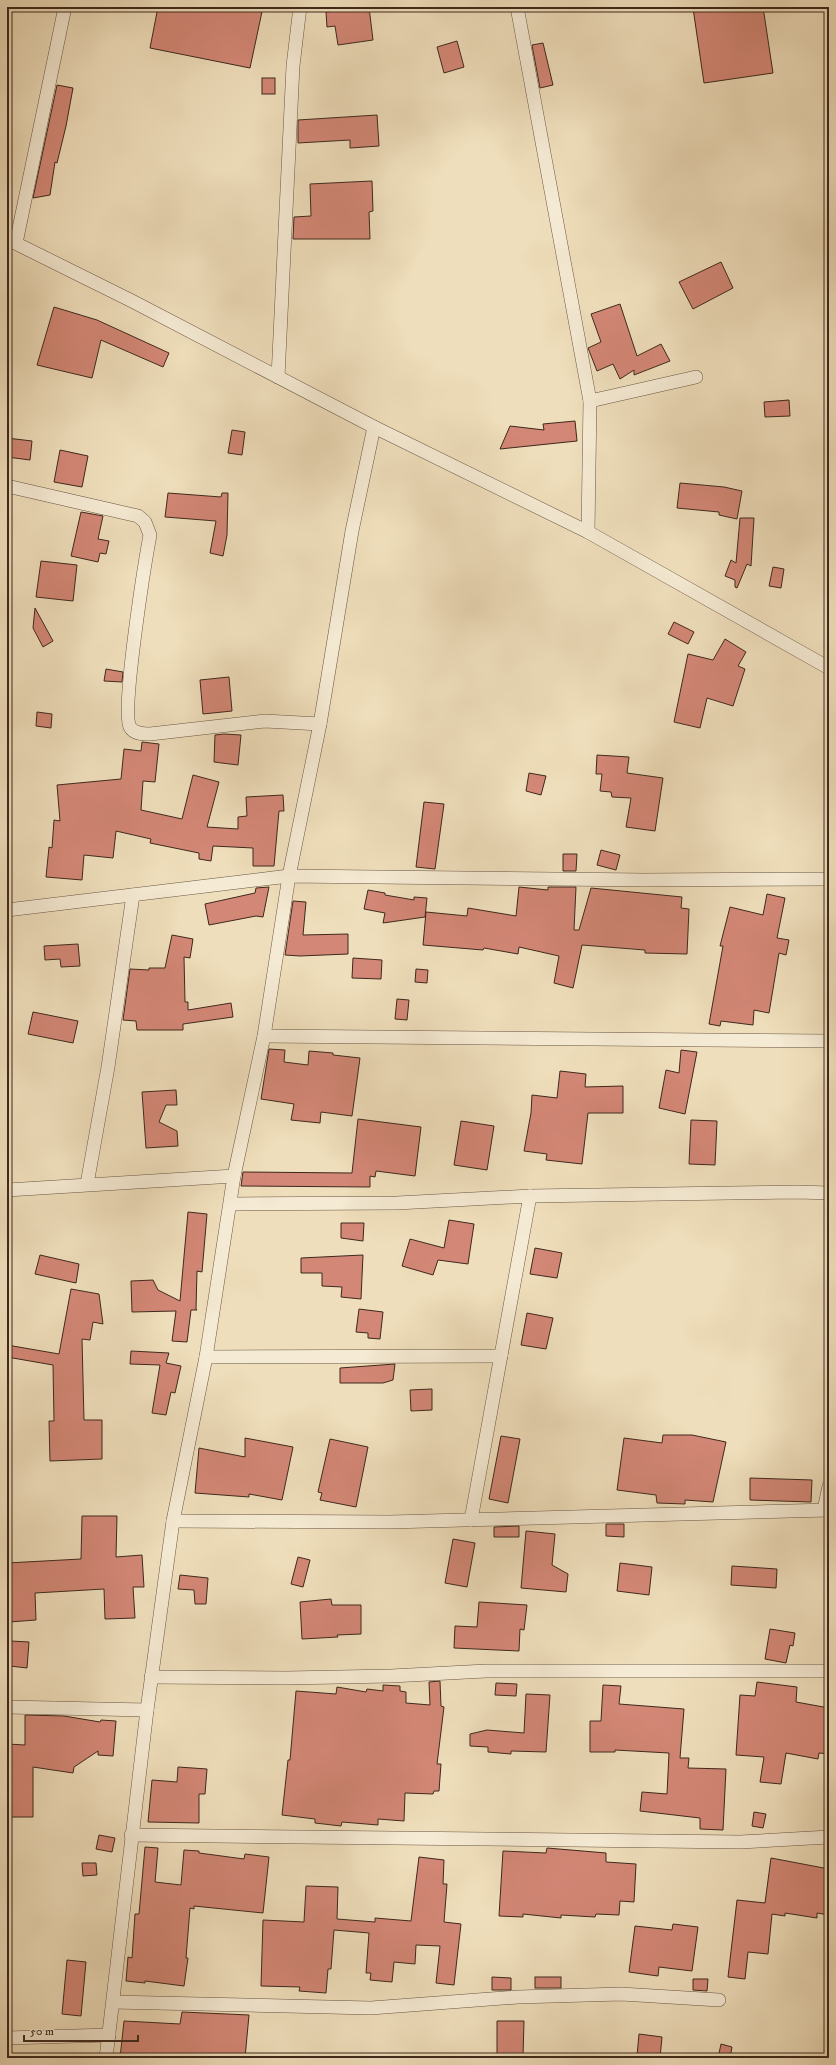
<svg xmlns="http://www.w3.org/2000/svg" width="836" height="2065" viewBox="0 0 836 2065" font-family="'IM FELL DW Pica',serif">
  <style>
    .building { fill: #d38776; stroke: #3e281c }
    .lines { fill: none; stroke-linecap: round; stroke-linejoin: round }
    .street-casing { stroke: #6a5644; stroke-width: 14 }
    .street { stroke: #f5ead3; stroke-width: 13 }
  </style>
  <rect width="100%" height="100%" fill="#efdebb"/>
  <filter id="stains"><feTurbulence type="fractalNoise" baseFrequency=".005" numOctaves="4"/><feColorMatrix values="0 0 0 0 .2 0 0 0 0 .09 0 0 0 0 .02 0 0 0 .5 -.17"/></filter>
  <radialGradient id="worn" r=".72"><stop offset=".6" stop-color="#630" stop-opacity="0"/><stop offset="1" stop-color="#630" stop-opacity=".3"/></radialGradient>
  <g class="building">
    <polygon points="158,7 263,7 250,68 150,48"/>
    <polygon points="335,7 369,7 373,40 338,45 335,26 327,27 326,12 335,11"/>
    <polygon points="701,7 763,7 773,73 704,83 693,8"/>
    <polygon points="457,41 464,67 444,73 437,47"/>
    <polygon points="543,43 553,85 540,88 532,45"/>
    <rect x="262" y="78" width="13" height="16"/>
    <polygon points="57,85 73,88 66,126 57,163 55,162 50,195 33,198"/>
    <polygon points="377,115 379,146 350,148 350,140 298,143 298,120"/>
    <polygon points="372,181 373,211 369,212 370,239 293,239 294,217 311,216 310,184"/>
    <polygon points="721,262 733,288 693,309 679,282"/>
    <polygon points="620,304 637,356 661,344 670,361 634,375 634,370 620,379 613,364 597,371 588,348 601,342 591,314"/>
    <polygon points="54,307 97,320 169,353 163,367 101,340 92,378 37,365"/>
    <polygon points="789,400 790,416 765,417 764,402"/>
    <polygon points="575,421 577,441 500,449 510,426 544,430 543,424"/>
    <polygon points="232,430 245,432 242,455 228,453"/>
    <polygon points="7,438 32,441 30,460 7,457"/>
    <polygon points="60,450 88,456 82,487 54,482"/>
    <polygon points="680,483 724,487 742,491 737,519 719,515 719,512 677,508"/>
    <polygon points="168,493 221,497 222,493 228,493 227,535 223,556 210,553 216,521 165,517"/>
    <polygon points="81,512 103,516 98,539 109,541 106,554 100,553 98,562 71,556"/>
    <polygon points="740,518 754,518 751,566 747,564 737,588 735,587 735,580 725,576 731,560 736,563"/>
    <polygon points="41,561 77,565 73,601 36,597"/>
    <polygon points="773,567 784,569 781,588 769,586"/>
    <polygon points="35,608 53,641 43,647 33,628"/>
    <polygon points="674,622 694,632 688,644 668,634"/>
    <polygon points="725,639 746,652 738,666 745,669 733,706 707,698 700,728 674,722 688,654 713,660"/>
    <polygon points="106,669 123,672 122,682 104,681"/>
    <polygon points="229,677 232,711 203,714 200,680"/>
    <polygon points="37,712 52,714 51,728 36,726"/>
    <polygon points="224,734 241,735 238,765 214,762 215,735"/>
    <polygon points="142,742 159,744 155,782 143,781 141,810 182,819 193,775 219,782 207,827 238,829 238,817 247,816 246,797 283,795 284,811 279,811 274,866 253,866 253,848 213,846 211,861 199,859 199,853 150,843 151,839 116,831 113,858 84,855 82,880 46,877 49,847 52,848 54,820 60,821 57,785 121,779 124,749 141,751"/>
    <polygon points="597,755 629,757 627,773 663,778 655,831 626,827 631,798 612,797 611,792 600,791 602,774 596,774"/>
    <polygon points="529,773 546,776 541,795 526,791"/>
    <polygon points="424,802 444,804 435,869 416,867"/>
    <polygon points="601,850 620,855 616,870 597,865"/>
    <polygon points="563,854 577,854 576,871 563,871"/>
    <polygon points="269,887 263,917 256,916 209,925 205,904 255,893 256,888"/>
    <polygon points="519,887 548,890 548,887 576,887 574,930 579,930 591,888 682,897 681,908 689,909 687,954 645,953 645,950 582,945 573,988 554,983 559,956 519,947 518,954 484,948 483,950 423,945 426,912 467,916 468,908 516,916"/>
    <polygon points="368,890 385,893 385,895 414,900 414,897 427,898 425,917 383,923 385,913 364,909"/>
    <polygon points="767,894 785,898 777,938 789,940 786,955 779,953 769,1013 754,1010 753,1025 721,1021 720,1026 709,1024 723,946 720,946 730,907 763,915"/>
    <polygon points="293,901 306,902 303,935 348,934 348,954 300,956 285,955"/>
    <polygon points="172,935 193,939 190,958 184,957 185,1002 188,1002 188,1010 231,1003 233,1017 183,1024 183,1030 137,1030 136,1021 123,1020 130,969 149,970 149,968 165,968"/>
    <polygon points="78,944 80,966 61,967 60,959 45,960 44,946"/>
    <polygon points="353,958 382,960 381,979 352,978"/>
    <polygon points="416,969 428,970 427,983 415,982"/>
    <polygon points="397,999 409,1000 407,1020 395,1019"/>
    <polygon points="33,1012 78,1021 73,1043 28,1034"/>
    <polygon points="269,1049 285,1050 284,1062 308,1065 309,1051 333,1053 333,1055 360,1058 352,1116 321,1112 320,1123 291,1120 294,1104 261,1099"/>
    <polygon points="681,1050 697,1052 685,1114 659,1108 666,1070 679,1073"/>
    <polygon points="560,1071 586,1074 585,1087 623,1086 623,1113 588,1113 582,1164 546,1160 547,1154 524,1151 531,1113 532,1095 557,1098"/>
    <polygon points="176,1090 177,1105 166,1105 159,1122 177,1131 178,1146 146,1148 142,1092"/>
    <polygon points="358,1119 421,1127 415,1176 376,1171 375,1177 370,1176 370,1187 241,1186 243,1172 352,1173"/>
    <polygon points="691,1120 717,1121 715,1165 689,1164"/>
    <polygon points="461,1121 494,1126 487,1170 454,1165"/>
    <polygon points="188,1212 207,1214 202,1272 197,1271 196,1309 197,1310 191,1310 187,1342 172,1341 176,1311 132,1312 131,1281 153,1280 158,1290 180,1301"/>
    <polygon points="449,1220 474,1224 468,1264 438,1260 433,1275 402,1266 410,1239 444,1248"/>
    <polygon points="341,1223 364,1223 363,1241 341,1238"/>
    <polygon points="535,1248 562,1253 557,1278 530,1274"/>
    <polygon points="40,1255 79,1264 76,1283 35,1274"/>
    <polygon points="363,1255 361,1299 341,1297 342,1287 322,1286 322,1273 301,1273 301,1258"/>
    <polygon points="71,1289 99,1294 103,1324 93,1322 90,1340 82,1339 84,1420 102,1420 102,1459 50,1461 49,1421 54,1421 53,1365 7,1357 7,1345 59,1354"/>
    <polygon points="359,1309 383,1312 380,1339 368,1338 368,1333 356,1332"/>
    <polygon points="527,1313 553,1318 546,1349 521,1345"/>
    <polygon points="131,1351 169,1353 166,1363 181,1366 175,1393 171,1392 166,1415 152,1413 160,1365 130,1364"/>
    <polygon points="395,1364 393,1380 383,1383 340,1383 340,1368"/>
    <polygon points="432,1389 432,1410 411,1411 410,1390"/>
    <polygon points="663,1435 692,1435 726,1442 713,1502 685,1500 685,1504 657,1503 656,1495 617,1490 624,1438 662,1443"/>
    <polygon points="501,1436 520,1439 508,1503 489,1499"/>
    <polygon points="245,1438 293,1447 282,1500 249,1494 249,1497 195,1493 199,1448 245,1457"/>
    <polygon points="330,1439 368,1447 356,1507 320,1500 322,1493 318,1492"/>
    <polygon points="750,1478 812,1480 811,1502 750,1500"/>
    <polygon points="82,1516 117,1516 116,1557 142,1555 144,1587 133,1587 135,1618 105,1619 104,1589 35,1593 36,1620 9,1622 7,1563 81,1559"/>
    <polygon points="606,1524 624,1524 624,1537 606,1536"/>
    <polygon points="519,1526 519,1537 494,1537 494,1527"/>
    <polygon points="526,1531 555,1534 552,1565 568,1574 566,1592 521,1588"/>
    <polygon points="453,1539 475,1543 467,1587 445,1583"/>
    <polygon points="298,1557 310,1560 303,1587 291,1584"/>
    <polygon points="620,1563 652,1567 649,1595 617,1591"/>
    <polygon points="732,1566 777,1569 776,1588 731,1585"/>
    <polygon points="180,1575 208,1578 206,1604 195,1604 194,1590 178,1589"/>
    <polygon points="331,1599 332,1605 361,1605 361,1634 337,1635 338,1637 302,1639 300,1602"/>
    <polygon points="479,1602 527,1605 524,1630 520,1629 519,1651 454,1648 455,1626 477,1627"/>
    <polygon points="770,1629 795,1633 793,1646 790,1645 786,1663 765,1659"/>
    <polygon points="11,1641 29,1642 27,1668 10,1666"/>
    <polygon points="440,1681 441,1706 444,1707 437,1764 441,1764 439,1791 434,1791 433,1794 405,1793 404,1821 378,1819 378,1825 342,1822 341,1826 315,1823 315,1819 282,1815 288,1760 290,1760 296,1691 336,1694 337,1687 366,1692 367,1689 383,1691 383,1685 400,1686 400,1691 406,1692 406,1703 430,1705 429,1682"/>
    <polygon points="757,1682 797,1687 796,1702 829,1708 829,1754 819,1753 818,1759 786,1753 781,1784 760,1782 764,1757 736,1755 740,1695 755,1696"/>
    <polygon points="496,1683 517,1684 516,1696 495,1695"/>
    <polygon points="603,1685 621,1686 619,1704 684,1709 680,1758 689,1758 688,1768 726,1769 723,1830 700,1829 700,1818 640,1811 642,1792 667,1794 669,1753 615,1750 615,1752 590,1752 590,1721 601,1721"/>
    <polygon points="526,1694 550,1695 546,1752 511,1751 511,1754 488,1752 488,1747 470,1746 470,1734 487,1730 524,1733"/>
    <polygon points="25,1715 64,1716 100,1722 101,1720 116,1721 113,1756 98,1755 98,1751 74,1767 73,1773 33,1767 33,1817 7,1817 7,1744 25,1745"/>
    <polygon points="178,1767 207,1769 205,1794 199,1794 199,1823 148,1822 152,1780 177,1782"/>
    <polygon points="754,1812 766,1814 763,1828 752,1826"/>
    <polygon points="99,1835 115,1838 112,1852 96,1849"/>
    <polygon points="145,1847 158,1848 155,1882 181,1885 184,1850 199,1851 199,1853 244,1859 245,1854 269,1857 263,1913 194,1906 194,1909 190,1908 186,1958 188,1958 184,1986 145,1981 145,1983 126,1981 128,1957 132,1958 135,1914 139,1914"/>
    <polygon points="547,1848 606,1853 606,1862 636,1864 634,1902 620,1901 619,1915 596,1914 595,1917 561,1915 561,1918 523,1914 523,1917 499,1916 503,1851 546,1853"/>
    <polygon points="419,1857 444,1860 443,1884 447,1884 444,1922 461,1924 454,1985 436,1983 440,1946 416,1945 415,1964 394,1962 392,1982 370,1980 371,1973 366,1973 369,1933 334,1930 331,1969 328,1969 326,1993 299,1991 300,1987 261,1986 263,1920 304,1922 306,1886 338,1887 337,1919 375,1922 375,1918 411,1921"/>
    <polygon points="771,1858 829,1869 829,1915 817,1913 817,1918 785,1913 785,1916 772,1914 768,1954 748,1952 745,1979 728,1977 737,1900 765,1903"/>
    <polygon points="82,1863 96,1863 97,1875 83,1876"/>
    <polygon points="673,1924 698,1927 692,1971 659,1967 658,1976 629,1972 635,1926 672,1930"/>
    <polygon points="67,1960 86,1962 81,2016 62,2014"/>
    <polygon points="492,1977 511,1978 511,1990 492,1990"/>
    <rect x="535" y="1977" width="26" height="11"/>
    <polygon points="693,1979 708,1979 707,1991 693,1990"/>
    <polygon points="182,2012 249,2015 245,2058 193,2058 169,2055 168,2058 120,2058 124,2021 180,2024"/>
    <polygon points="497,2021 524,2021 523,2058 497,2058"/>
    <polygon points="639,2034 662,2037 660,2058 637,2056"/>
    <polygon points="721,2044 732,2047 730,2058 718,2058"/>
  </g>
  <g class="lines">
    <g class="street-casing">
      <g id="street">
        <polyline points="517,7 590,401"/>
        <polyline points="7,239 132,301 374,427 588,532 829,668"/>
        <polyline points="16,243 65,7"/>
        <polyline points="278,377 293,66 300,7"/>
        <path d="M 7,486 L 138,516 L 145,522 L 150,535 C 145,562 121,711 130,727 C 134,734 143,734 150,734 L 265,721 L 320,724"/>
        <polyline points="588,532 590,401 696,377"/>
        <polyline points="7,910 289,876 645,880 829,879"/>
        <polyline points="264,1036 829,1041"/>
        <polyline points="87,1184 108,1067 133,895"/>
        <polyline points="7,1190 234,1176"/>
        <polyline points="231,1204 397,1203 530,1196 798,1192 829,1193"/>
        <polyline points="206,1357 501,1356"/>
        <polyline points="824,1510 829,1486"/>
        <polyline points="471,1520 530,1196"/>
        <polyline points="173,1521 390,1522 829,1510"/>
        <polyline points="151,1677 287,1678 391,1676 486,1671 829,1671"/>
        <polyline points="7,1707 147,1710"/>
        <polyline points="131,1835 740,1842 829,1837"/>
        <polyline points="113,2002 371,2008 518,1997 621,1994 719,2000"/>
        <polyline points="7,2038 109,2035"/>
        <polyline points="106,2058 147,1710 173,1521 206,1357 234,1176 264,1036 289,876 320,724 352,531 374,427"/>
      </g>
    </g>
    <use href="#street" class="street"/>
  </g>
  <rect width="836" height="2065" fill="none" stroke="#efdebb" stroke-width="24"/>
  <rect x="8" y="8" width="820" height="2049" fill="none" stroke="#3e281c" stroke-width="2"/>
  <rect x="12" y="12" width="812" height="2041" fill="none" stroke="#3e281c"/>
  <path d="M24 2035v6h114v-6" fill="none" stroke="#3e281c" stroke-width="2"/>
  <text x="30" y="2035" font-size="12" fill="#3e281c" stroke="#f5ead3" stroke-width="3" paint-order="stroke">50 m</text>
  <rect width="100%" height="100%" filter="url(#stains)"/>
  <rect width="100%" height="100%" fill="url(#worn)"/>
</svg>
